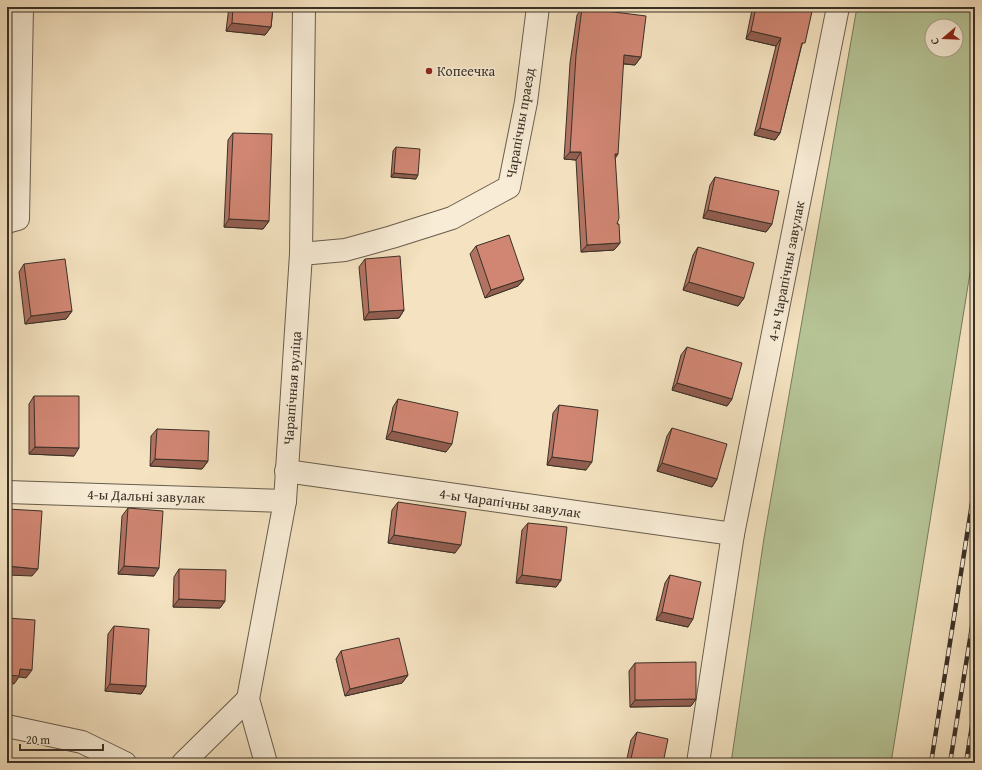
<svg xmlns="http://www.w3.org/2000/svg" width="982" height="770" viewBox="0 0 982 770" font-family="'Gentium Book Plus',serif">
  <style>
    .green { fill: #b6c496; stroke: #787a5e; fill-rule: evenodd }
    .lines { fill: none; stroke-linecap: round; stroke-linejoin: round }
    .minor-casing { stroke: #685d4d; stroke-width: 24 }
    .minor { stroke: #f8ecd6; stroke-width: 22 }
    .rail-casing { stroke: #3a3127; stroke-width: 4.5 }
    .rail { stroke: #f8ecd6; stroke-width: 3; stroke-dasharray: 9; stroke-linecap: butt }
    .wall { fill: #b37363; stroke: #3a3127 }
    .shaded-wall { fill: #925e50; stroke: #3a3127 }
    .building { fill: #d08673; stroke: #3a3127 }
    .poi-dot { fill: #8f2418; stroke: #f8ecd6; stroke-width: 1.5 }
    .labels { text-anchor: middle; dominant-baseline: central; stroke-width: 3; stroke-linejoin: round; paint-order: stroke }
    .poi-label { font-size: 14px; fill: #3a3127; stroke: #f8ecd6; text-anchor: start }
    .street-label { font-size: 14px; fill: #3a3127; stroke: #f8ecd6 }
  </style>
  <rect width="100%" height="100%" fill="#f4e2c0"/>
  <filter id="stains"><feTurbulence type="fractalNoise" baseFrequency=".005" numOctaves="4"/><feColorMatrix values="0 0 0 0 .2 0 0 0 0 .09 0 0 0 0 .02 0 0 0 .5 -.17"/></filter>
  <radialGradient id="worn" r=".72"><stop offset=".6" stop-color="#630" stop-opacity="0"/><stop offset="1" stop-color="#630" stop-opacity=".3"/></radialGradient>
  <path class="green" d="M 857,7 L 975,7 L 975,242 L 891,763 L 731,763 L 764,538 ZM 932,26 L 956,26 L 956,50 L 932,50 Z"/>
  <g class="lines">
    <g class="minor-casing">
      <g id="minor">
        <polyline points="7,222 18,219 22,7"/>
        <polyline points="301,254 345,250 392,237 452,218 509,187 526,102 538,7"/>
        <polyline points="286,471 733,534"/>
        <polyline points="7,492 285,501"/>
        <polyline points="7,726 82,742 125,763"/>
        <polyline points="183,763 248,699"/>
        <polyline points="266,763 248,699 285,501 301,254 304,7"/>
        <polyline points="698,763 733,534 838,7"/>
      </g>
    </g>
    <use href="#minor" class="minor"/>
    <g class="rail-casing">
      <g id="rail">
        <polyline points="931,763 975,484"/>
        <polyline points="950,763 975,608"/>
        <polyline points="966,763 975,707"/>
      </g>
    </g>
    <use href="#rail" class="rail"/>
  </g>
  <g class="wall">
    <polygon points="229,7 273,7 271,27 265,35 226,31"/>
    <polygon points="754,7 813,7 801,48 780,133 775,140 754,135 776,46 746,39 752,10"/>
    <polygon points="582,8 641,57 635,65 623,64 615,159 617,224 620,243 614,250 581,252 576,160 564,159 570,63 577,15"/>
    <polygon points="233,133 269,221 263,229 224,227 228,140"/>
    <polygon points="396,147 416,179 391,177 393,151"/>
    <polygon points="715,177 772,224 766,232 703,218 710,185"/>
    <polygon points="476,246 524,279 518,286 485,298 470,254"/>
    <polygon points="698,247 744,298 738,306 683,290 693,255"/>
    <polygon points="365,259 404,310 399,318 364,320 359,267"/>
    <polygon points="24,264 72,311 66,319 25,324 19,272"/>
    <polygon points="687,347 732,399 727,406 672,390 681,355"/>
    <polygon points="34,396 74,456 29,454 29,404"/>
    <polygon points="398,399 446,452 386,439 393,407"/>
    <polygon points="559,405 586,470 547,465 553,413"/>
    <polygon points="672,428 717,479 712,487 657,471 667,436"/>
    <polygon points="157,429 208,461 202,469 150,466 151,436"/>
    <polygon points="398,502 455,553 388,543 392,510"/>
    <polygon points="128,508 154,576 118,574 122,516"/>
    <polygon points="528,523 561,580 556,587 516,583 522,530"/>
    <polygon points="179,569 225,601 220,608 173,607 174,577"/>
    <polygon points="670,575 688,627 656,620 665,583"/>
    <polygon points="114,626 146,686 141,694 105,691 108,634"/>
    <polygon points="341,651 408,675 402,683 345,696 336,659"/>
    <polygon points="635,663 696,699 691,706 630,707 629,671"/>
    <polygon points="637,732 663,763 626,763 631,740"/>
  </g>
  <g class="shaded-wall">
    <polygon points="232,23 271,27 265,35 226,31"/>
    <polygon points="751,31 781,38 776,46 746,39"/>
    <polygon points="624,55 641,57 635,65 619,63"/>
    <polygon points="760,128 780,133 775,140 754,135"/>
    <polygon points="570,152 581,152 576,160 564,159"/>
    <polygon points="615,154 618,154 613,162"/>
    <polygon points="394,173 418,175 416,179 391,177"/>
    <polygon points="708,210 772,224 766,232 703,218"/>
    <polygon points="229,219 269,221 263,229 224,227"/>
    <polygon points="620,243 614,250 581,252 587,245"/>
    <polygon points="524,279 518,286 485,298 491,290"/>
    <polygon points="689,282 744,298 738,306 683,290"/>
    <polygon points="404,310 399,318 364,320 369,312"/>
    <polygon points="72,311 66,319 25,324 31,316"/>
    <polygon points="677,383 732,399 727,406 672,390"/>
    <polygon points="392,431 452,444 446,452 386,439"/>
    <polygon points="35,447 79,448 74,456 29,454"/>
    <polygon points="552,457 592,462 586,470 547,465"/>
    <polygon points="155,459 208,461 202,469 150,466"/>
    <polygon points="662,463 717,479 712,487 657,471"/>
    <polygon points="394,535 461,545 455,553 388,543"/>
    <polygon points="7,566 38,569 32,576 7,575"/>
    <polygon points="124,566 159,568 154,576 118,574"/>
    <polygon points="522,575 561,580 556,587 516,583"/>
    <polygon points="179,599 225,601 220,608 173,607"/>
    <polygon points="662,612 693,619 688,627 656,620"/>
    <polygon points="20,669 32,670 26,678 19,677 14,684 7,683 7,675"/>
    <polygon points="408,675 402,683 345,696 350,689"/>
    <polygon points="110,684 146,686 141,694 105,691"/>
    <polygon points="696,699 691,706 630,707 635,700"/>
  </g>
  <g class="building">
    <polygon points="233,7 273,7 271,27 232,23"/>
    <polygon points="756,7 813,7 805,43 802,43 780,133 760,128 781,38 751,31"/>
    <polygon points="582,8 646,16 641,57 624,55 618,154 615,154 619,218 617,224 619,224 620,243 587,245 581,152 570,152 576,55"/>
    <polygon points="233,133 272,134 269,221 229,219"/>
    <polygon points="396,147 420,149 418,175 394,173"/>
    <polygon points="715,177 779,191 772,224 708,210"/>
    <polygon points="509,235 524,279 491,290 476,246"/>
    <polygon points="698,247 754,263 744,298 689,282"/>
    <polygon points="400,256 404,310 369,312 365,259"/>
    <polygon points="65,259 72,311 31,316 24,264"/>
    <polygon points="687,347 742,363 732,399 677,383"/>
    <polygon points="34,396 79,396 79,448 35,447"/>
    <polygon points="398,399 458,412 452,444 392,431"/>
    <polygon points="559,405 598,410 592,462 552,457"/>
    <polygon points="672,428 727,444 717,479 662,463"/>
    <polygon points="157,429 209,431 208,461 155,459"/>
    <polygon points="398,502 466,512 461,545 394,535"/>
    <polygon points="128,508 163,511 159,568 124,566"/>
    <polygon points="7,509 42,511 38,569 7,566"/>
    <polygon points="528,523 567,527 561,580 522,575"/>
    <polygon points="179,569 226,570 225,601 179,599"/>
    <polygon points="670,575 701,582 693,619 662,612"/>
    <polygon points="7,618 35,620 32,670 20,669 19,676 7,675"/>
    <polygon points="114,626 149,629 146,686 110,684"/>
    <polygon points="399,638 408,675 350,689 341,651"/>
    <polygon points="696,662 696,699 635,700 635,663"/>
    <polygon points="637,732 668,739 663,763 630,763"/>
  </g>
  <circle class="poi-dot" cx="429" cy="71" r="4"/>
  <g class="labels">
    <g class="poi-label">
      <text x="437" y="71">Копеечка</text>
    </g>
    <g class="street-label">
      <text transform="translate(520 123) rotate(-80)">Чарапічны праезд</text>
      <text transform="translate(786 271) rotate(-79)">4-ы Чарапічны завулак</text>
      <text transform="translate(292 388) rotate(-86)">Чарапічная вуліца</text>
      <text transform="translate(146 496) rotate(2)">4-ы Дальні завулак</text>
      <text transform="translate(510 503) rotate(8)">4-ы Чарапічны завулак</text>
    </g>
  </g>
  <rect width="982" height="770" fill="none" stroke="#f4e2c0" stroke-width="24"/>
  <rect x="8" y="8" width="966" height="754" fill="none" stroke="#3a3127" stroke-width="2"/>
  <rect x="12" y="12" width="958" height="746" fill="none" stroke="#3a3127"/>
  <g transform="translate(944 38) rotate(251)"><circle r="19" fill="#f8ecd6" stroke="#aca190"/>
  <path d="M0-3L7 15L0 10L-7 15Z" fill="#8f2418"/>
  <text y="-6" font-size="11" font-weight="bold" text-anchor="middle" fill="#3a3127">С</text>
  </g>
  <path d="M20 744v6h83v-6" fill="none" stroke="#3a3127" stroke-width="2"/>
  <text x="26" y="744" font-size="12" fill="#3a3127" stroke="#f8ecd6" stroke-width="3" paint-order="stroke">20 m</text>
  <rect width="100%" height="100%" filter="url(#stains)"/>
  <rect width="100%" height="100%" fill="url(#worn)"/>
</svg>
